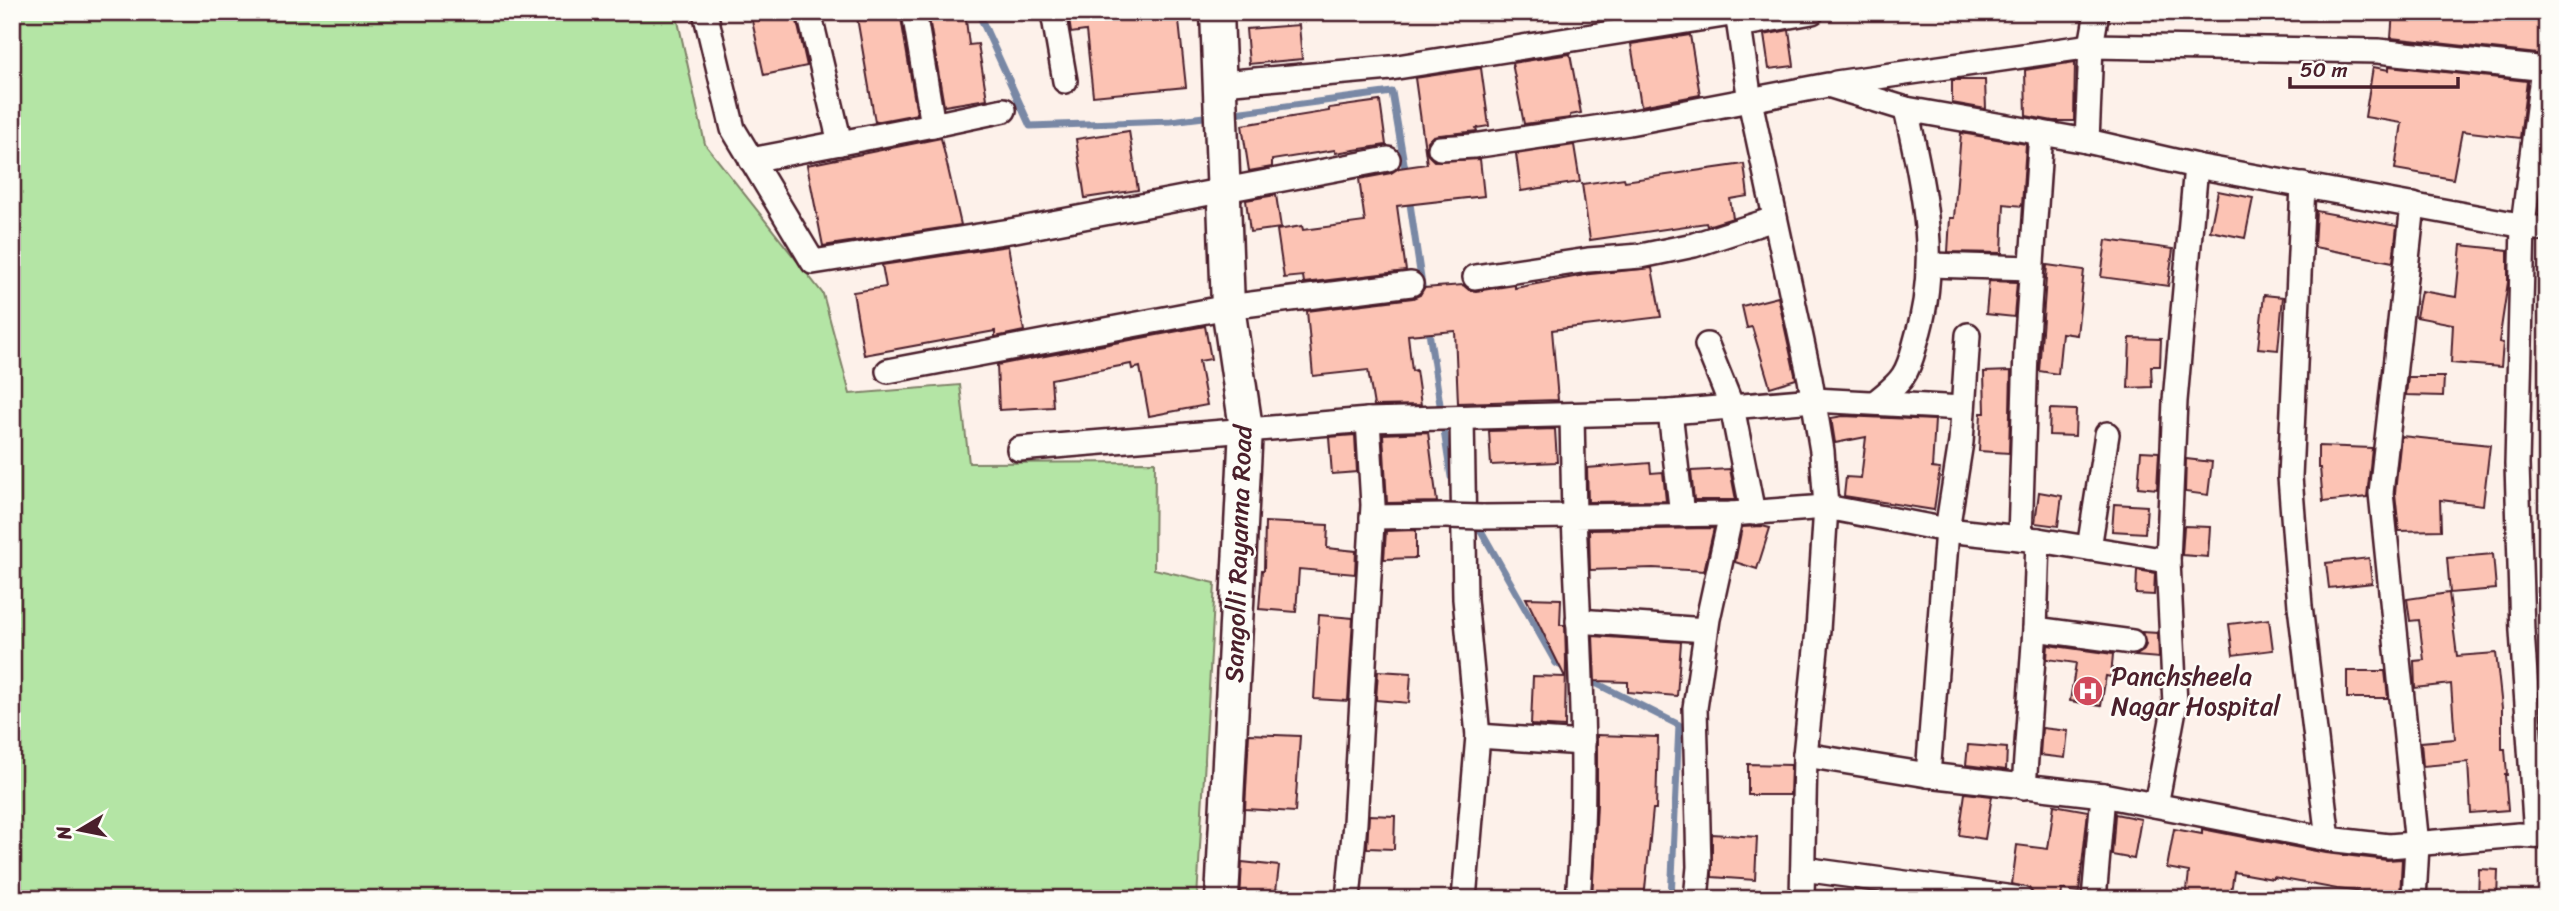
<svg xmlns="http://www.w3.org/2000/svg" width="2559" height="911" viewBox="0 0 2559 911" font-family="Sriracha,sans-serif">
  <style>
    .green { fill: #b4e5a5; stroke: #7f8268; stroke-width: 2 }
    .lines { fill: none; stroke-linecap: round; stroke-linejoin: round }
    .stream { stroke: #7988a5; stroke-width: 7 }
    .building { fill: #fcc3b4; stroke: #4a1f2b; stroke-width: 2 }
    .street-casing { stroke: #4a1f2b; stroke-width: 28 }
    .secondary-casing { stroke: #4a1f2b; stroke-width: 37 }
    .street { stroke: #fdfcf7; stroke-width: 23 }
    .secondary { stroke: #fdfcf7; stroke-width: 32 }
    .street-bridge-casing { stroke: #4a1f2b; stroke-width: 28; stroke-linecap: butt }
    .street-bridge { stroke: #fdfcf7; stroke-width: 23 }
    .labels { text-anchor: middle; dominant-baseline: central; stroke-width: 5; stroke-linejoin: round; paint-order: stroke }
    .street-label { font-size: 26px; fill: #4a1f2b; stroke: #fdfcf7 }
    .poi-label { font-size: 26px; fill: #4a1f2b; stroke: #fdfcf7; text-anchor: start }
  </style>
  <rect width="100%" height="100%" fill="#fdf1ea"/>
  <filter id="ink" filterUnits="userSpaceOnUse"><feTurbulence type="fractalNoise" baseFrequency=".0143" numOctaves="2"/><feDisplacementMap in="SourceGraphic" scale="14" xChannelSelector="R" yChannelSelector="G"/><feConvolveMatrix kernelMatrix="1 2 1 2 8 2 1 2 1" color-interpolation-filters="sRGB"/></filter>
  <g filter="url(#ink)">
    <polygon class="green" points="12,12 676,12 705,144 823,294 850,394 960,385 969,463 1155,462 1154,569 1215,583 1197,899 12,899"/>
    <g class="lines">
      <g class="stream">
        <polyline points="978,12 1030,126 1171,121 1212,116"/>
        <polyline points="1227,114 1392,92 1406,175"/>
        <polyline points="1409,197 1424,299"/>
        <polyline points="1428,325 1451,477 1456,485"/>
        <polyline points="1475,520 1556,663 1679,725 1671,899"/>
      </g>
    </g>
    <g class="building">
      <polygon points="750,12 795,12 807,66 764,75"/>
      <polygon points="856,12 900,12 917,114 875,122"/>
      <polygon points="928,12 965,12 969,45 978,44 987,99 944,106"/>
      <polygon points="1068,12 1178,12 1186,87 1093,96 1086,31 1071,33"/>
      <polygon points="2393,12 2547,12 2547,55 2391,38"/>
      <polygon points="1299,25 1302,59 1249,64 1246,29"/>
      <polygon points="1789,30 1794,66 1769,69 1764,35"/>
      <polygon points="1690,35 1700,95 1641,106 1631,44"/>
      <polygon points="1570,54 1581,113 1570,115 1570,118 1524,124 1512,63"/>
      <polygon points="2075,62 2074,121 2053,121 2026,116 2025,70"/>
      <polygon points="2389,66 2527,81 2520,138 2462,131 2453,179 2395,169 2402,123 2365,117 2373,67 2389,70"/>
      <polygon points="1481,68 1489,126 1476,128 1477,131 1433,136 1428,141 1426,148 1428,155 1434,161 1480,159 1484,196 1397,206 1406,271 1304,283 1303,276 1284,278 1277,230 1302,226 1303,230 1365,222 1359,179 1391,173 1399,168 1427,164 1415,78"/>
      <polygon points="1952,80 1985,80 1986,109 1952,103"/>
      <polygon points="1380,101 1386,145 1335,153 1335,150 1272,160 1272,167 1249,171 1242,125 1329,111 1329,108"/>
      <polygon points="1129,131 1138,190 1085,198 1076,139"/>
      <polygon points="1961,133 2026,144 2022,206 2004,204 2002,253 1948,252 1950,218 1954,218"/>
      <polygon points="941,138 961,225 823,246 807,165"/>
      <polygon points="1574,145 1580,182 1521,191 1516,154"/>
      <polygon points="1744,164 1748,196 1730,199 1733,218 1707,226 1706,223 1590,240 1582,184 1624,178 1625,181"/>
      <polygon points="2218,191 2253,198 2245,238 2210,231"/>
      <polygon points="1276,195 1281,228 1250,232 1246,200"/>
      <polygon points="2316,211 2397,226 2393,262 2314,247"/>
      <polygon points="2106,240 2173,249 2168,286 2101,277"/>
      <polygon points="2461,245 2508,250 2508,282 2499,342 2503,343 2501,367 2451,363 2453,324 2416,317 2421,291 2456,297"/>
      <polygon points="1008,246 1024,331 995,337 995,331 864,355 853,292 886,287 882,265"/>
      <polygon points="2047,265 2084,270 2077,335 2062,333 2058,374 2039,371"/>
      <polygon points="1652,268 1661,317 1552,330 1558,400 1458,403 1455,331 1408,335 1412,371 1416,370 1421,405 1374,406 1368,370 1313,376 1307,311 1413,298 1420,295 1424,288 1463,285 1469,290 1476,291 1515,285 1515,288 1590,274"/>
      <polygon points="1989,281 2017,282 2014,317 1986,314"/>
      <polygon points="2264,295 2283,297 2278,350 2258,348"/>
      <polygon points="1778,297 1796,379 1770,387 1752,327 1747,328 1742,306"/>
      <polygon points="1205,326 1211,359 1199,361 1207,405 1149,416 1140,367 1132,369 1131,364 1051,379 1053,407 999,410 997,365"/>
      <polygon points="2130,338 2161,339 2160,366 2151,366 2152,387 2128,388"/>
      <polygon points="2011,371 2009,453 1979,451 1981,413 1985,413 1984,372"/>
      <polygon points="2408,377 2444,377 2443,396 2406,395"/>
      <polygon points="2050,409 2076,410 2075,436 2049,435"/>
      <polygon points="1843,416 1935,420 1932,468 1940,469 1934,510 1844,496 1846,477 1861,478 1866,437 1835,443 1831,418"/>
      <polygon points="1555,429 1557,462 1491,465 1489,431"/>
      <polygon points="1428,432 1437,502 1387,503 1383,434"/>
      <polygon points="1355,435 1357,472 1332,474 1329,437"/>
      <polygon points="2401,436 2490,445 2483,505 2440,500 2441,530 2399,531 2395,493"/>
      <polygon points="2318,446 2372,448 2367,497 2323,502 2320,468 2318,468"/>
      <polygon points="2141,451 2159,452 2157,489 2138,487"/>
      <polygon points="2186,459 2212,462 2208,495 2185,492"/>
      <polygon points="1650,463 1651,473 1663,472 1666,501 1588,502 1587,468"/>
      <polygon points="1730,469 1736,500 1694,500 1691,471"/>
      <polygon points="2039,492 2062,496 2058,526 2035,523"/>
      <polygon points="2114,504 2147,506 2145,533 2112,531"/>
      <polygon points="1265,522 1328,525 1327,548 1356,551 1355,574 1299,569 1296,612 1259,609 1262,570 1264,570"/>
      <polygon points="1762,526 1770,528 1757,569 1735,562 1742,527"/>
      <polygon points="2184,526 2210,527 2208,557 2182,555"/>
      <polygon points="1714,528 1704,571 1653,568 1590,570 1589,530"/>
      <polygon points="1416,530 1416,558 1384,559 1386,531"/>
      <polygon points="2493,554 2496,589 2450,593 2447,558"/>
      <polygon points="2369,558 2372,583 2329,588 2326,563"/>
      <polygon points="2137,570 2155,573 2154,595 2136,594"/>
      <polygon points="2449,593 2457,656 2496,653 2502,708 2502,749 2505,749 2507,775 2505,775 2508,810 2471,813 2468,762 2423,766 2421,742 2455,739 2451,684 2415,688 2414,661 2424,660 2419,620 2410,621 2407,599"/>
      <polygon points="1526,598 1561,599 1560,625 1565,625 1566,660 1565,727 1531,725 1533,676 1565,677"/>
      <polygon points="1319,615 1353,618 1348,701 1314,699"/>
      <polygon points="2269,619 2273,650 2233,655 2229,624"/>
      <polygon points="2142,632 2158,633 2159,658 2135,656 2143,651 2146,645"/>
      <polygon points="1593,636 1681,642 1677,696 1628,692 1628,682 1595,681"/>
      <polygon points="2048,645 2113,654 2111,677 2106,676 2101,706 2070,701 2076,663 2047,659"/>
      <polygon points="1378,671 1411,673 1409,703 1376,700"/>
      <polygon points="2347,671 2385,671 2388,698 2347,698"/>
      <polygon points="2042,728 2068,731 2065,758 2040,755"/>
      <polygon points="1249,734 1300,736 1295,812 1245,809"/>
      <polygon points="1597,735 1658,737 1656,809 1653,809 1644,899 1592,899 1597,804"/>
      <polygon points="1968,745 2007,748 2006,770 1966,765"/>
      <polygon points="1748,764 1791,765 1790,795 1748,795"/>
      <polygon points="1965,793 1992,796 1985,839 1959,835"/>
      <polygon points="2054,805 2088,811 2079,892 2062,890 2061,899 2035,899 2029,888 2012,884 2017,845 2048,849"/>
      <polygon points="2115,814 2141,819 2134,859 2112,855"/>
      <polygon points="1369,815 1395,816 1394,849 1367,848"/>
      <polygon points="2174,829 2202,834 2202,829 2326,853 2387,860 2402,859 2400,896 2337,889 2273,877 2273,879 2234,872 2230,899 2186,899 2189,872 2167,868"/>
      <polygon points="1712,834 1757,837 1755,880 1712,877"/>
      <polygon points="1242,862 1279,866 1275,899 1240,899"/>
      <polygon points="2479,869 2498,870 2497,899 2478,899"/>
    </g>
    <g class="lines">
      <g class="street-casing">
        <g id="street">
          <polyline points="705,12 733,129 813,262 1010,231 1388,159"/>
          <polyline points="809,12 840,143 933,125"/>
          <polyline points="914,12 933,125 1004,110"/>
          <polyline points="1053,12 1065,81"/>
          <polyline points="1737,12 1750,101 1810,379 1822,451 1826,507 1818,630 1805,755 1802,899"/>
          <polyline points="1739,25 1812,12"/>
          <polyline points="1222,83 1391,68 1737,13"/>
          <polyline points="1836,83 2091,46 2378,51 2547,69"/>
          <polyline points="2087,141 2091,46 2097,12"/>
          <polyline points="1440,148 1473,146 1629,123 1828,85 1906,109 2087,141 2196,166 2547,230"/>
          <polyline points="751,160 840,143"/>
          <polyline points="2303,185 2290,477 2300,606 2328,839"/>
          <polyline points="2413,205 2381,493 2417,845 2414,899"/>
          <polyline points="1930,265 2032,268"/>
          <polyline points="1475,277 1588,260 1641,256 1694,245 1774,219"/>
          <polyline points="1707,345 1732,407 1753,513"/>
          <polyline points="888,371 1228,307 1411,284"/>
          <path d="M 1876,402 C 1885,394 1897,386 1903,376 C 1910,366 1913,352 1916,341 C 1941,262 1923,187 1906,109"/>
          <polyline points="1670,412 1682,515"/>
          <polyline points="1462,418 1465,599 1478,736 1464,899"/>
          <polyline points="1019,449 1368,420 1670,412 1814,400 1963,408"/>
          <polyline points="1372,517 1445,516"/>
          <polyline points="1482,517 1574,516 1572,416"/>
          <polyline points="2020,538 2026,350 2041,133"/>
          <polyline points="2089,548 2107,434"/>
          <polyline points="1578,621 1706,630"/>
          <polyline points="2035,629 2132,642"/>
          <polyline points="1478,736 1583,743"/>
          <polyline points="1805,755 1928,775 2103,795 2328,839 2389,846 2519,835 2547,837"/>
          <polyline points="1928,775 1947,530 1961,442 1968,335"/>
          <polyline points="2024,787 2035,629 2038,540"/>
          <polyline points="2156,805 2175,704 2168,561 2175,401 2196,166"/>
          <polyline points="2536,836 2522,631 2517,464 2523,225 2543,69"/>
          <polyline points="1803,869 2021,899"/>
          <polyline points="1348,899 1355,823 1373,505 1368,420"/>
          <path d="M 1578,899 C 1589,771 1579,644 1574,516 L 1731,514 L 1826,507 L 1947,530 L 2038,540 L 2168,561"/>
          <polyline points="1696,899 1699,867 1695,708 1708,619 1731,514"/>
          <polyline points="2094,899 2103,795"/>
        </g>
      </g>
      <g class="secondary-casing">
        <polyline id="secondary" points="1217,12 1228,307 1246,428 1222,899"/>
      </g>
      <use href="#street" class="street"/>
      <use href="#secondary" class="secondary"/>
      <g class="street-bridge-casing">
        <polyline id="street-bridge" points="1445,516 1482,517"/>
      </g>
      <use href="#street-bridge" class="street-bridge"/>
    </g>
  </g>
  <defs>
    <g id="hospital-disc" transform="scale(1.575)"><circle r="9.5" fill="#d1495b" stroke="#fdfcf7"/><path d="M-5-5h3v3.5h4V-5h3V5h-3V1.5h-4V5h-3Z" fill="#fff"/></g>
  </defs>
  <g fill-rule="evenodd">
    <use href="#hospital-disc" x="2088" y="691"/>
  </g>
  <g class="labels">
    <g class="street-label">
      <text transform="translate(1238 554) rotate(-88)">Sangolli Rayanna Road</text>
    </g>
    <g class="poi-label">
      <text x="2111" y="676">Panchsheela<tspan x="2111" dy="30">Nagar Hospital</tspan></text>
    </g>
  </g>
  <rect width="2559" height="911" fill="none" stroke="#fdfcf7" stroke-width="42"/>
  <rect x="21" y="21" width="2517" height="869" fill="none" stroke="#4a1f2b" stroke-width="2.5" filter="url(#ink)"/>
  <g transform="translate(80 830) rotate(260)" stroke="#fdfcf7" stroke-width="5" paint-order="stroke">
  <path d="M0-5L12 26L0 18L-12 26Z" fill="#4a1f2b"/>
  <text y="-10" font-size="19" font-weight="bold" text-anchor="middle" fill="#4a1f2b">N</text>
  </g>
  <path d="M2290 77v10h168v-10" fill="none" stroke="#4a1f2b" stroke-width="3.5"/>
  <text x="2300" y="77" font-size="21" fill="#4a1f2b" stroke="#fdfcf7" stroke-width="5" paint-order="stroke">50 m</text>
</svg>
